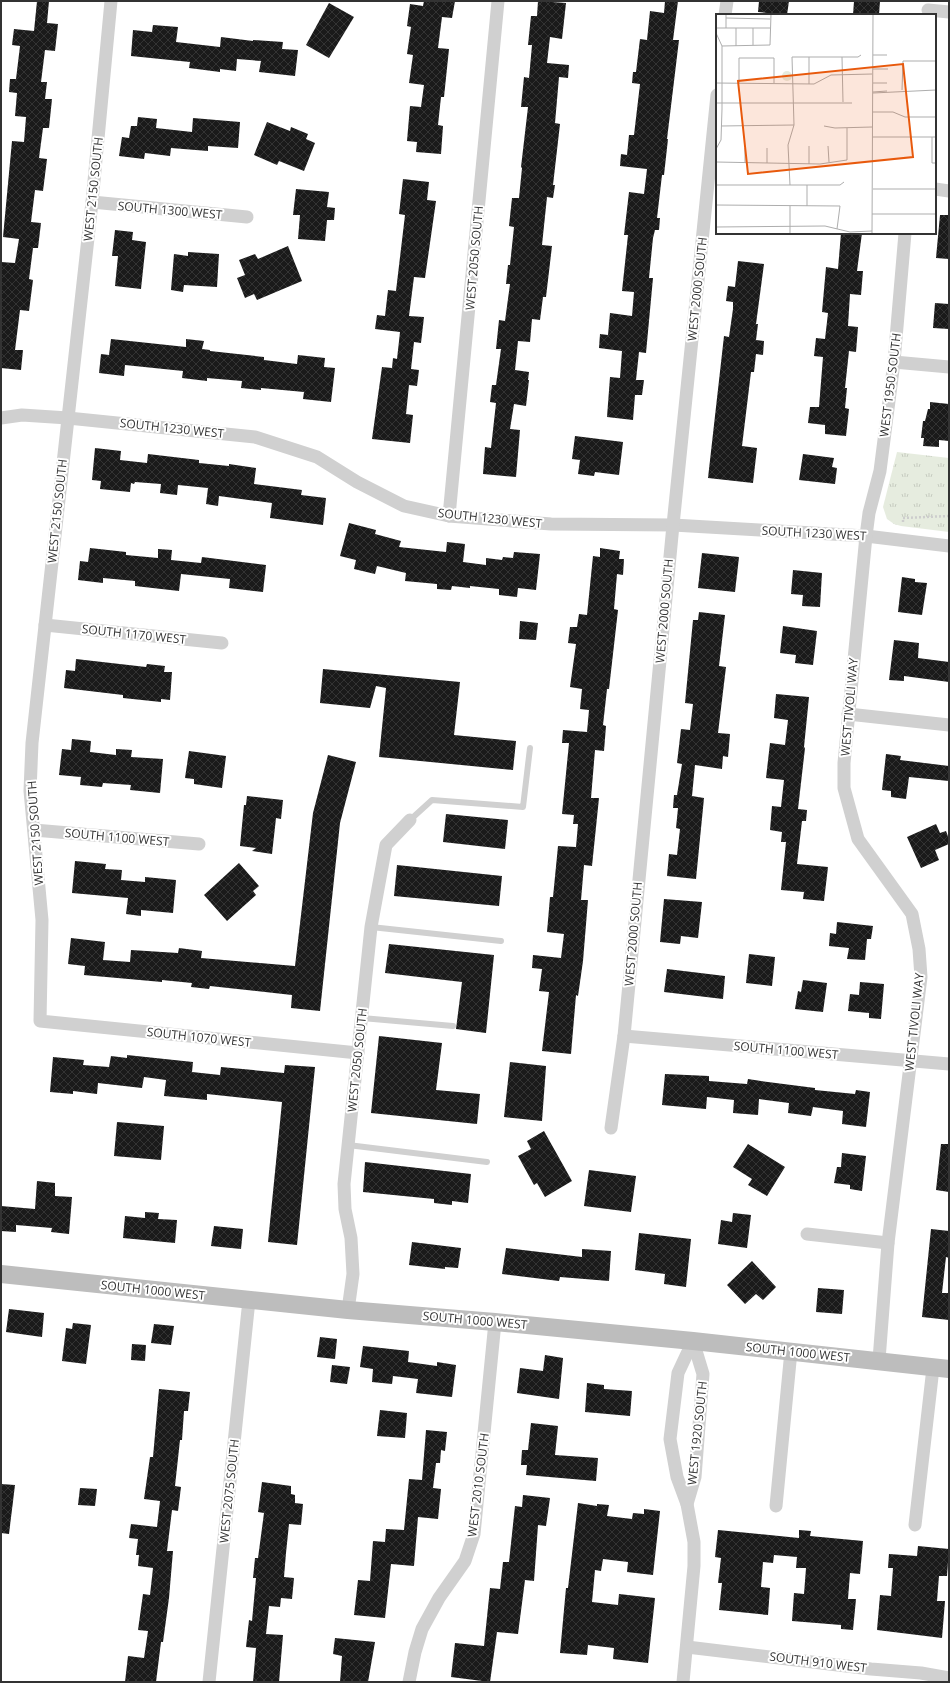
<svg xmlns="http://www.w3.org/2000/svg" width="950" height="1683" viewBox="0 0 950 1683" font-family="'Open Sans',sans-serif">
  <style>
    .park { fill: url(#park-tufts) }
    .building { fill: url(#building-cross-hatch) }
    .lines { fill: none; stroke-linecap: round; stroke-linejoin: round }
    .path { stroke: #cdcdcd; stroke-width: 2.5; stroke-dasharray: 2 2; stroke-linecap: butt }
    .lane { stroke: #d0d0d0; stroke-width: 6 }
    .street { stroke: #d0d0d0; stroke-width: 13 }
    .secondary { stroke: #bdbdbd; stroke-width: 18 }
    .labels { text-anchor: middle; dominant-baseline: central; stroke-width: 4; stroke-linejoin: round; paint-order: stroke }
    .street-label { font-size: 12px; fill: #333; stroke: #fff }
    .inset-road { fill: none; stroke: #adadad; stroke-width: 1 }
    .view { fill: #e8590c; fill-opacity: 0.15; stroke: #e8590c; stroke-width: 2 }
    .inset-edge { fill: none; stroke: #333; stroke-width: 2 }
  </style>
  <defs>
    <pattern id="park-tufts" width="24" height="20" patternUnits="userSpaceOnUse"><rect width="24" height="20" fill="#e6ecdf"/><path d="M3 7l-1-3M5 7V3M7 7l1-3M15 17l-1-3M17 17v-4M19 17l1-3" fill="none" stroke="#c6cbc0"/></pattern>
    <pattern id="building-cross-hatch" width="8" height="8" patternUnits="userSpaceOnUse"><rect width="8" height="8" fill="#1a1a1a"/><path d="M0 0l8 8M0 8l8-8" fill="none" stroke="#333"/></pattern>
  </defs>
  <rect width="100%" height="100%" fill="#fff"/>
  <polygon class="park" points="897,452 949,458 949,532 901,526 894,524 887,519 883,507"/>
  <g class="building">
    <polygon points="37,1 49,1 47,23 58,24 55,51 45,50 41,82 47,82 45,99 52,99 49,128 43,128 39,158 47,159 43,191 35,190 31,222 41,223 38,248 33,248 29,279 33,280 29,311 20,310 15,350 23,350 21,370 1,368 1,262 15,263 19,239 3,237 12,141 24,142 26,117 15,116 17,93 9,92 10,79 16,79 20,46 12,45 14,29 34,31"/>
    <polygon points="424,1 455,1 452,18 442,17 438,48 449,49 444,97 441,97 438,125 443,126 441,154 416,152 417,142 407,141 410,106 421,107 424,85 409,83 413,55 407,54 411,27 407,26 410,4 423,6"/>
    <polygon points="538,1 566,3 562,39 550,37 547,63 569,65 568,78 559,77 555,123 560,124 553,185 555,185 553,198 547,197 542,245 552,246 546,297 543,297 540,320 532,319 530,342 518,341 515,370 529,372 528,380 529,380 526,406 514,404 510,429 520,430 516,477 483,474 485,447 491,448 496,403 490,402 492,385 496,385 501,349 496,349 499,320 505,321 510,284 506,284 508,265 510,265 514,227 509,226 512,198 519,198 522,168 521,167 528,107 521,107 524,77 529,78 532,45 528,45 531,16 537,16"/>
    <polygon points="665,1 678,1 673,40 679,40 667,139 668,139 664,175 662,175 657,218 660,218 659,230 655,230 653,238 649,278 653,278 646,353 639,352 636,380 644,380 642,395 635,395 633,420 607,417 610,377 620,378 622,351 599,348 600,334 608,335 610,313 632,316 634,292 622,291 628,235 624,235 629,192 644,194 647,169 620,166 621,154 627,155 629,135 634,135 640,84 632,83 633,72 636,72 640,39 647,40 650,11 664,13"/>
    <polygon points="759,1 789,1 787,15 758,12"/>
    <polygon points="854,1 880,1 879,15 853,15"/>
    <polygon points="329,3 354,17 329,58 306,45"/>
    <polygon points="153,25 178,27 176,42 220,47 221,37 253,41 253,40 283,42 282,49 298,50 295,76 259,72 261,61 237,59 236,71 220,69 220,72 189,68 190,62 131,56 133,30 152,32"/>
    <polygon points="138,117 157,119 156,128 192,132 193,118 240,122 238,148 208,146 208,151 171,148 170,156 145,153 144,159 119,156 122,137 129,138 131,126 137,126"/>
    <polygon points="267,122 290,131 291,127 308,134 306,139 315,143 304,171 279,161 277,165 254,155"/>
    <polygon points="403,179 429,182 427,200 436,201 425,278 414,277 409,316 424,317 421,343 414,342 411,369 419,370 417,386 409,385 406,414 413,415 410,443 372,439 382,367 392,368 393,358 397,359 400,332 375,329 377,315 385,316 388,290 396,291 405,215 399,214"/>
    <polygon points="296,189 329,192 327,207 335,208 334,220 327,220 325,241 298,239 300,215 293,215"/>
    <polygon points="940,215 949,215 949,259 936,258"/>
    <polygon points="115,230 133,232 132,240 146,242 141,289 115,286 118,256 112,256"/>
    <polygon points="841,233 862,233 857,271 863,271 861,295 850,294 848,326 858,327 856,352 849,351 845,388 847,388 845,408 849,409 846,436 825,434 825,425 808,423 810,407 819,407 823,357 814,356 816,338 825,339 828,313 822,312 826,267 838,269"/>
    <polygon points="288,246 302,281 257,300 254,294 245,298 237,278 245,275 239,260 255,254 258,259"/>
    <polygon points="188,252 219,254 217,287 184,285 183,292 171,290 174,254 188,256"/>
    <polygon points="738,261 764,264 756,324 758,324 756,340 764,341 763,355 756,354 754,372 751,372 742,446 757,448 753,483 708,478 724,336 729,337 733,309 733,302 726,301 728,286 735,287"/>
    <polygon points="935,303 949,304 949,329 933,328"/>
    <polygon points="111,339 186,347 186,339 204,341 202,349 210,350 210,351 264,357 264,360 297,364 298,355 325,358 324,367 335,368 331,402 303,399 304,392 261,388 261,390 241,388 242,381 207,378 207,381 182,378 183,371 125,365 124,376 99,373 101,354 109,355"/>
    <polygon points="930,402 949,404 949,441 939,440 939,447 923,446 924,438 921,438 923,421 925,421 928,409 930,409"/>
    <polygon points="575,436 623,442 619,475 595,472 594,476 578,474 580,460 572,459"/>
    <polygon points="95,448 121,451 120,460 147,463 148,454 199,460 199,463 229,466 229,464 256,468 254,484 302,490 301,495 326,498 323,525 270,518 272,503 219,496 218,506 206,504 208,488 178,485 177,495 160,493 161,484 135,482 134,484 131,483 130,492 100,489 101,481 92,480"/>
    <polygon points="803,454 834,458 832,467 837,468 835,484 799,480"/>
    <polygon points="349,523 376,530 375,534 401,541 399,547 446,552 447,542 465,544 463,562 486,565 486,558 502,560 503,557 513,558 514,552 540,554 536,590 518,588 517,597 499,595 499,589 470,586 470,588 452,586 451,590 437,589 437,584 405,581 406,573 377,566 375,574 354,569 356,560 340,556"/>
    <polygon points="90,548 126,552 126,555 158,558 158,549 172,550 171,560 201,563 202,557 266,565 263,592 229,588 230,579 181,574 179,591 135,586 135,581 103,578 103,583 78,580 80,561 88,562"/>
    <polygon points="600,548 620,551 619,559 624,559 623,575 617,574 614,609 618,610 609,689 607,689 603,725 606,726 604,751 595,750 591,798 599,798 592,866 584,865 581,900 588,900 583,961 578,996 576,995 571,1054 542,1051 549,992 539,991 542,969 532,968 533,955 561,958 564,934 547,932 550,897 553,897 558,846 576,847 578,824 573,824 574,815 562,814 569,743 562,743 563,730 587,732 589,710 580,709 582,689 570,687 576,644 568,643 570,627 577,627 579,614 587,615 593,556 600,557"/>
    <polygon points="702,553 739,557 735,592 698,588"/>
    <polygon points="793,570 822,573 820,607 802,606 803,595 791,594"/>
    <polygon points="902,577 915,579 915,582 927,583 922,615 898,612"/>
    <polygon points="699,612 725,615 719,666 726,667 718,733 730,734 728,757 723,756 722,769 695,765 692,796 704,798 696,879 667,876 669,854 677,855 680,829 676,828 678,808 673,808 674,795 677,795 682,764 677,763 681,729 690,730 693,704 685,703 693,620 698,620"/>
    <polygon points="520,621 538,623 536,640 519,639"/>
    <polygon points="783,626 817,631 813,665 795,663 796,655 780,653"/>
    <polygon points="894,640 919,643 918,658 949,662 949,682 904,676 904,681 889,680"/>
    <polygon points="76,659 146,667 147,664 165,666 164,672 172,672 170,700 161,699 161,702 123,698 123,695 64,688 66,670 75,671"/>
    <polygon points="323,669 460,682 454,735 516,741 513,770 379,757 386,688 376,686 370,708 320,703"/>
    <polygon points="776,694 809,697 804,747 805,748 798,809 807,810 806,821 802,821 797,864 828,867 824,901 803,899 804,892 781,890 786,842 781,842 782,832 770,830 772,806 781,807 784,780 766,778 770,743 785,745 788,720 774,718"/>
    <polygon points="72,739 91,741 90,752 116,755 116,749 132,750 131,757 163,759 160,793 130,790 131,785 103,783 102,787 80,785 81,777 59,775 62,749 71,750"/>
    <polygon points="189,751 226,756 222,788 194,784 194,779 185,778"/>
    <polygon points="886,754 901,756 900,760 949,766 949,781 909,777 906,799 891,797 891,791 882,790"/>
    <polygon points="328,755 356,762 340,823 320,1011 291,1008 292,995 210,986 209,989 191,987 192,983 162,980 162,982 84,975 85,966 68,964 71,938 105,942 103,960 130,962 131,950 178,953 179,948 202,951 201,958 295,966 313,813"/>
    <polygon points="247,796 283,800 281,819 276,818 272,854 252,851 256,848 240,846 244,805 246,805"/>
    <polygon points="446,814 508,820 505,849 443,842"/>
    <polygon points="936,824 940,833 946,831 949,839 949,844 935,850 939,860 921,868 907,837"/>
    <polygon points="75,861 106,864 105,869 122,870 121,880 145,882 145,877 176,880 173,913 141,910 141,916 126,914 128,898 72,893"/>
    <polygon points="239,863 259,886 253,891 256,895 227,921 204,895"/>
    <polygon points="397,865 502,876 499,906 394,896"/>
    <polygon points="664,899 702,902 698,938 681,936 680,944 660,942"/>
    <polygon points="837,922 873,926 871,939 867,939 865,960 847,959 849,948 829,946 830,933 836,934"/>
    <polygon points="389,944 494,955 486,1033 456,1029 462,982 385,973"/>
    <polygon points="749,954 775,957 772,986 746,983"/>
    <polygon points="667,969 725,976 723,999 664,992"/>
    <polygon points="803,980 827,983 823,1012 795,1009 798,991 801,992"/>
    <polygon points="860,982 884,984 881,1019 869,1018 869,1013 848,1011 850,994 859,995"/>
    <polygon points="379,1036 442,1043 436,1090 480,1094 477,1124 371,1113"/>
    <polygon points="127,1055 193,1062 192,1072 220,1075 221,1067 284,1073 285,1065 315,1067 297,1245 268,1242 282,1102 207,1094 207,1100 164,1096 166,1080 144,1077 142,1088 98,1083 97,1094 73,1091 73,1094 50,1092 53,1057 84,1060 83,1065 109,1067 111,1056 127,1058"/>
    <polygon points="510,1062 546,1066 542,1121 504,1117"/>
    <polygon points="665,1074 709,1076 709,1081 747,1084 748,1079 761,1081 815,1088 815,1090 855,1094 856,1090 870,1092 866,1127 842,1124 843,1111 813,1107 811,1116 788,1113 789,1103 759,1099 758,1115 733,1113 734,1100 707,1097 706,1109 662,1105"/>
    <polygon points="117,1122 164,1126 161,1160 114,1156"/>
    <polygon points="544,1131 572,1181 545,1197 537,1183 534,1185 518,1156 531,1149 527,1141"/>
    <polygon points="748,1144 785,1167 767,1196 748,1185 752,1179 733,1167"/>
    <polygon points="941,1144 949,1144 949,1192 936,1190"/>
    <polygon points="842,1153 866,1156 862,1191 850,1189 850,1185 834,1183 837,1167 841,1167"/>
    <polygon points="365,1162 471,1174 468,1203 452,1201 452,1205 434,1203 434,1199 363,1192"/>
    <polygon points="589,1170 636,1176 631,1212 584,1206"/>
    <polygon points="37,1181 55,1183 55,1196 72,1197 69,1234 51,1232 52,1228 16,1225 16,1232 1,1231 1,1206 35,1209"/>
    <polygon points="145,1212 159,1213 158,1219 177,1220 175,1243 123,1238 125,1216 145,1218"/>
    <polygon points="733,1213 751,1215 747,1248 718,1244 721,1220 732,1222"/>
    <polygon points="214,1226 243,1229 241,1249 211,1246"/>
    <polygon points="931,1229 949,1231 949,1258 946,1257 942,1293 949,1293 949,1320 922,1317"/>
    <polygon points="639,1233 691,1239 686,1287 664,1284 665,1274 635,1270"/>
    <polygon points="412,1242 461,1248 458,1268 445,1267 445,1269 409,1265"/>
    <polygon points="506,1248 582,1257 582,1249 611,1251 609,1281 560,1277 559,1281 502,1274"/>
    <polygon points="752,1261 776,1287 763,1300 756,1294 745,1304 727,1285"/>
    <polygon points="818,1288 844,1290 842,1314 816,1312"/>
    <polygon points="9,1309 44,1313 42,1337 6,1332"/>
    <polygon points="73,1323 91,1325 86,1364 62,1361 66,1328 72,1329"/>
    <polygon points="154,1324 174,1326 171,1345 151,1343"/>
    <polygon points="320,1337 337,1339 335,1359 317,1357"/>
    <polygon points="132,1344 146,1345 145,1361 131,1360"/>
    <polygon points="363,1346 409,1351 408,1362 437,1366 437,1362 456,1365 452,1397 416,1393 418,1379 393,1376 392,1384 372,1382 373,1369 360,1367"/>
    <polygon points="545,1355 563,1358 559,1399 517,1393 520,1368 543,1371"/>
    <polygon points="332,1365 350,1367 347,1384 330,1382"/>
    <polygon points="587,1383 604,1385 604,1389 632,1391 630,1416 585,1412"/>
    <polygon points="159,1389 190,1392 188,1411 184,1411 182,1440 180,1440 175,1486 181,1487 178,1511 172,1510 167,1551 173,1551 169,1598 163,1642 161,1642 156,1682 125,1682 128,1656 144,1658 148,1631 138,1630 143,1594 150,1595 153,1568 138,1566 139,1555 136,1555 138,1539 129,1538 131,1524 157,1527 160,1501 144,1499 150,1457 153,1457"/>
    <polygon points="380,1410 407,1413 405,1438 377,1436"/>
    <polygon points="531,1423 558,1426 555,1455 598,1458 596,1481 526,1475 527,1465 521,1465 522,1450 528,1450"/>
    <polygon points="426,1430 447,1432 445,1451 441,1450 440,1463 436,1463 433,1488 441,1489 438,1519 418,1517 414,1566 391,1564 385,1618 354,1615 358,1580 370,1581 373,1541 385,1542 386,1529 404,1530 409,1479 422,1480"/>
    <polygon points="262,1482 291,1486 291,1494 295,1495 295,1503 303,1504 301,1525 289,1524 286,1553 284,1577 294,1578 292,1599 281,1598 280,1607 269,1606 266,1634 283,1635 279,1682 253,1682 256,1648 246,1647 249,1620 252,1621 256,1578 253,1578 255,1558 258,1558 264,1513 258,1512"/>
    <polygon points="1,1484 15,1485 9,1534 1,1533"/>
    <polygon points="80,1488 97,1489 95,1506 78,1505"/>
    <polygon points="523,1495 550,1498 546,1526 538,1525 534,1581 525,1580 518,1634 497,1632 490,1682 451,1677 455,1643 484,1646 490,1588 500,1589 503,1562 509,1562 515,1506 522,1507"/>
    <polygon points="578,1503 597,1506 597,1504 609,1505 607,1516 632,1519 633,1513 644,1514 644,1509 660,1511 653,1575 627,1572 628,1562 603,1559 601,1571 595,1570 592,1602 618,1605 619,1594 655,1598 648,1663 613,1659 614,1648 588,1645 587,1655 560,1653 566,1588 568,1588"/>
    <polygon points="718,1530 799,1538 799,1530 811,1531 810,1536 863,1541 860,1574 850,1573 848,1599 856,1599 853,1630 841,1629 841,1625 792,1621 794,1593 804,1594 806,1568 796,1568 797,1557 774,1555 773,1563 763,1562 761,1587 770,1588 768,1615 719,1610 722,1583 718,1583 721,1558 715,1557"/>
    <polygon points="918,1546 949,1549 947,1576 939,1576 937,1601 945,1601 942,1638 877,1630 880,1595 891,1596 893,1568 888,1568 889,1554 917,1556"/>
    <polygon points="335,1638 375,1642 368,1682 340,1682 342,1656 333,1654"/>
  </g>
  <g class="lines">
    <polyline class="path" points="903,522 903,518 949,516"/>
    <g class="lane">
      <polyline points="410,820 432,800 523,807 530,748"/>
      <polyline points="371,927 501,941"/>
      <polyline points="362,1018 453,1026"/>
      <polyline points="348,1145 487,1162"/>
    </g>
    <g class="street">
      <polyline points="111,1 92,202 32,743 30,791 42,920 40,1021 358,1053"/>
      <polyline points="928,10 949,12"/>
      <polyline points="725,15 727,1"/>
      <polyline points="935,189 949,191"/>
      <polyline points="92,202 247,217"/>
      <polyline points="894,362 949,367"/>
      <polyline points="1,418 22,415 68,418 255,437 317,457 357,482 404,506 449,516 551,524 673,525 866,536 949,546"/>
      <polyline points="449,516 498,1"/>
      <polyline points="45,625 222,643"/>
      <polyline points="848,714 949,725"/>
      <polyline points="34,830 199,844"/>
      <polyline points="624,1036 949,1064"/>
      <polyline points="611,1128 624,1036 673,525 717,95"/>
      <polyline points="807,1234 888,1243"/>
      <polyline points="348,1310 353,1274 351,1238 345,1209 344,1184 371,927 386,845 410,820"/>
      <polyline points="879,1360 888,1243 921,977 919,949 912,914 858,839 844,788 844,763 866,536 869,513 880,471 894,362 905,233"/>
      <polyline points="687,1504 695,1477 703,1374 693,1341"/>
      <polyline points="776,1506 791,1351"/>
      <polyline points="915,1525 933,1368"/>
      <polyline points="687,1647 871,1669 921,1673 949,1678"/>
      <polyline points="209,1682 249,1300"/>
      <polyline points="409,1682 415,1652 422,1629 439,1598 465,1561 474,1534 495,1322"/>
      <polyline points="683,1682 694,1566 694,1542 687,1504 677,1477 670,1439 678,1373 693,1341"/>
    </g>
    <polyline class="secondary" points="1,1274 348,1310 495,1322 693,1341 949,1369"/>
  </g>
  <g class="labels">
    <g class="street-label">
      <text transform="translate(93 189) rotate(-84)">WEST 2150 SOUTH</text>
      <text transform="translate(170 210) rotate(5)">SOUTH 1300 WEST</text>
      <text transform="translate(474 258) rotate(-85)">WEST 2050 SOUTH</text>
      <text transform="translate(697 289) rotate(-84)">WEST 2000 SOUTH</text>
      <text transform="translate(890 385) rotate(-83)">WEST 1950 SOUTH</text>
      <text transform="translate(172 428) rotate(6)">SOUTH 1230 WEST</text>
      <text transform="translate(57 511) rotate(-84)">WEST 2150 SOUTH</text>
      <text transform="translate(490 518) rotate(6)">SOUTH 1230 WEST</text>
      <text transform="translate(814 533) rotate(3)">SOUTH 1230 WEST</text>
      <text transform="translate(664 611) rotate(-85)">WEST 2000 SOUTH</text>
      <text transform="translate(134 634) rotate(6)">SOUTH 1170 WEST</text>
      <text transform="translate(849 707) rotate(-85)">WEST TIVOLI WAY</text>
      <text transform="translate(35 833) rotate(-94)">WEST 2150 SOUTH</text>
      <text transform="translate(117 837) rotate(5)">SOUTH 1100 WEST</text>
      <text transform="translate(633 934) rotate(-85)">WEST 2000 SOUTH</text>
      <text transform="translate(914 1022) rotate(-84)">WEST TIVOLI WAY</text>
      <text transform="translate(199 1037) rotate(6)">SOUTH 1070 WEST</text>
      <text transform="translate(786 1050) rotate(5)">SOUTH 1100 WEST</text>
      <text transform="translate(357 1060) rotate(-84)">WEST 2050 SOUTH</text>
      <text transform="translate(153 1290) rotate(6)">SOUTH 1000 WEST</text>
      <text transform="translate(475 1320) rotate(5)">SOUTH 1000 WEST</text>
      <text transform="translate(798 1352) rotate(6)">SOUTH 1000 WEST</text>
      <text transform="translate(697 1433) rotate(-84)">WEST 1920 SOUTH</text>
      <text transform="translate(478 1485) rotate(-83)">WEST 2010 SOUTH</text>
      <text transform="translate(229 1491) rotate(-84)">WEST 2075 SOUTH</text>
      <text transform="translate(818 1662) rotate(7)">SOUTH 910 WEST</text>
    </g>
  </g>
  <g transform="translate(716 14)">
    <rect width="220" height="220" fill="#fff"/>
    <path d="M66 62a5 5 0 1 1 10 0a5 5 0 1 1-10 0Z" fill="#e6ecdf"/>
    <path class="inset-road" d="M 10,0 L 10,14M 10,4 L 54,5M 0,14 L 54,14M 37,14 L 37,31M 0,19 L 6,32 L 6,95 L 5,126 L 0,135M 6,32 L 54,31 L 55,0M 20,32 L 20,14M 157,41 L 171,41M 93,43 L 93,70M 126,43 L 127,88M 157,55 L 172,55M 0,69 L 98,70 L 115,61 L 156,60M 23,69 L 23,44 L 58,44 L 58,69M 157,69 L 171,69M 186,76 L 187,47 L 220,47M 157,78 L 171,77M 157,79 L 220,76M 0,89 L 136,89M 156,98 L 177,98 L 189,103 L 220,103M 5,112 L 78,111M 108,112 L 119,114 L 156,113M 156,123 L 220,123M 216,123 L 216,149 L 220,149M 93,132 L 93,150M 112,132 L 113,148M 29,134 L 29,149M 51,134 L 51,149M 0,148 L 104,150 L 131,146 L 131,114M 0,171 L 124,171 L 128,168M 74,171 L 72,131 L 78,111 L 76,43 L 142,43 L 145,41M 157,175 L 220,175M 0,191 L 124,192 L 121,215M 91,192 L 91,171M 156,200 L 220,200M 0,213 L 109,212 L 134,218 L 156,217M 74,220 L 74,192M 156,220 L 157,0"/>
    <path class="view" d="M 187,50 L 197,143 L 32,160 L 22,67 Z"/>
    <rect width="220" height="220" class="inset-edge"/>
  </g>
  <rect width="950" height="1683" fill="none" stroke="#333333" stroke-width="4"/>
</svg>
